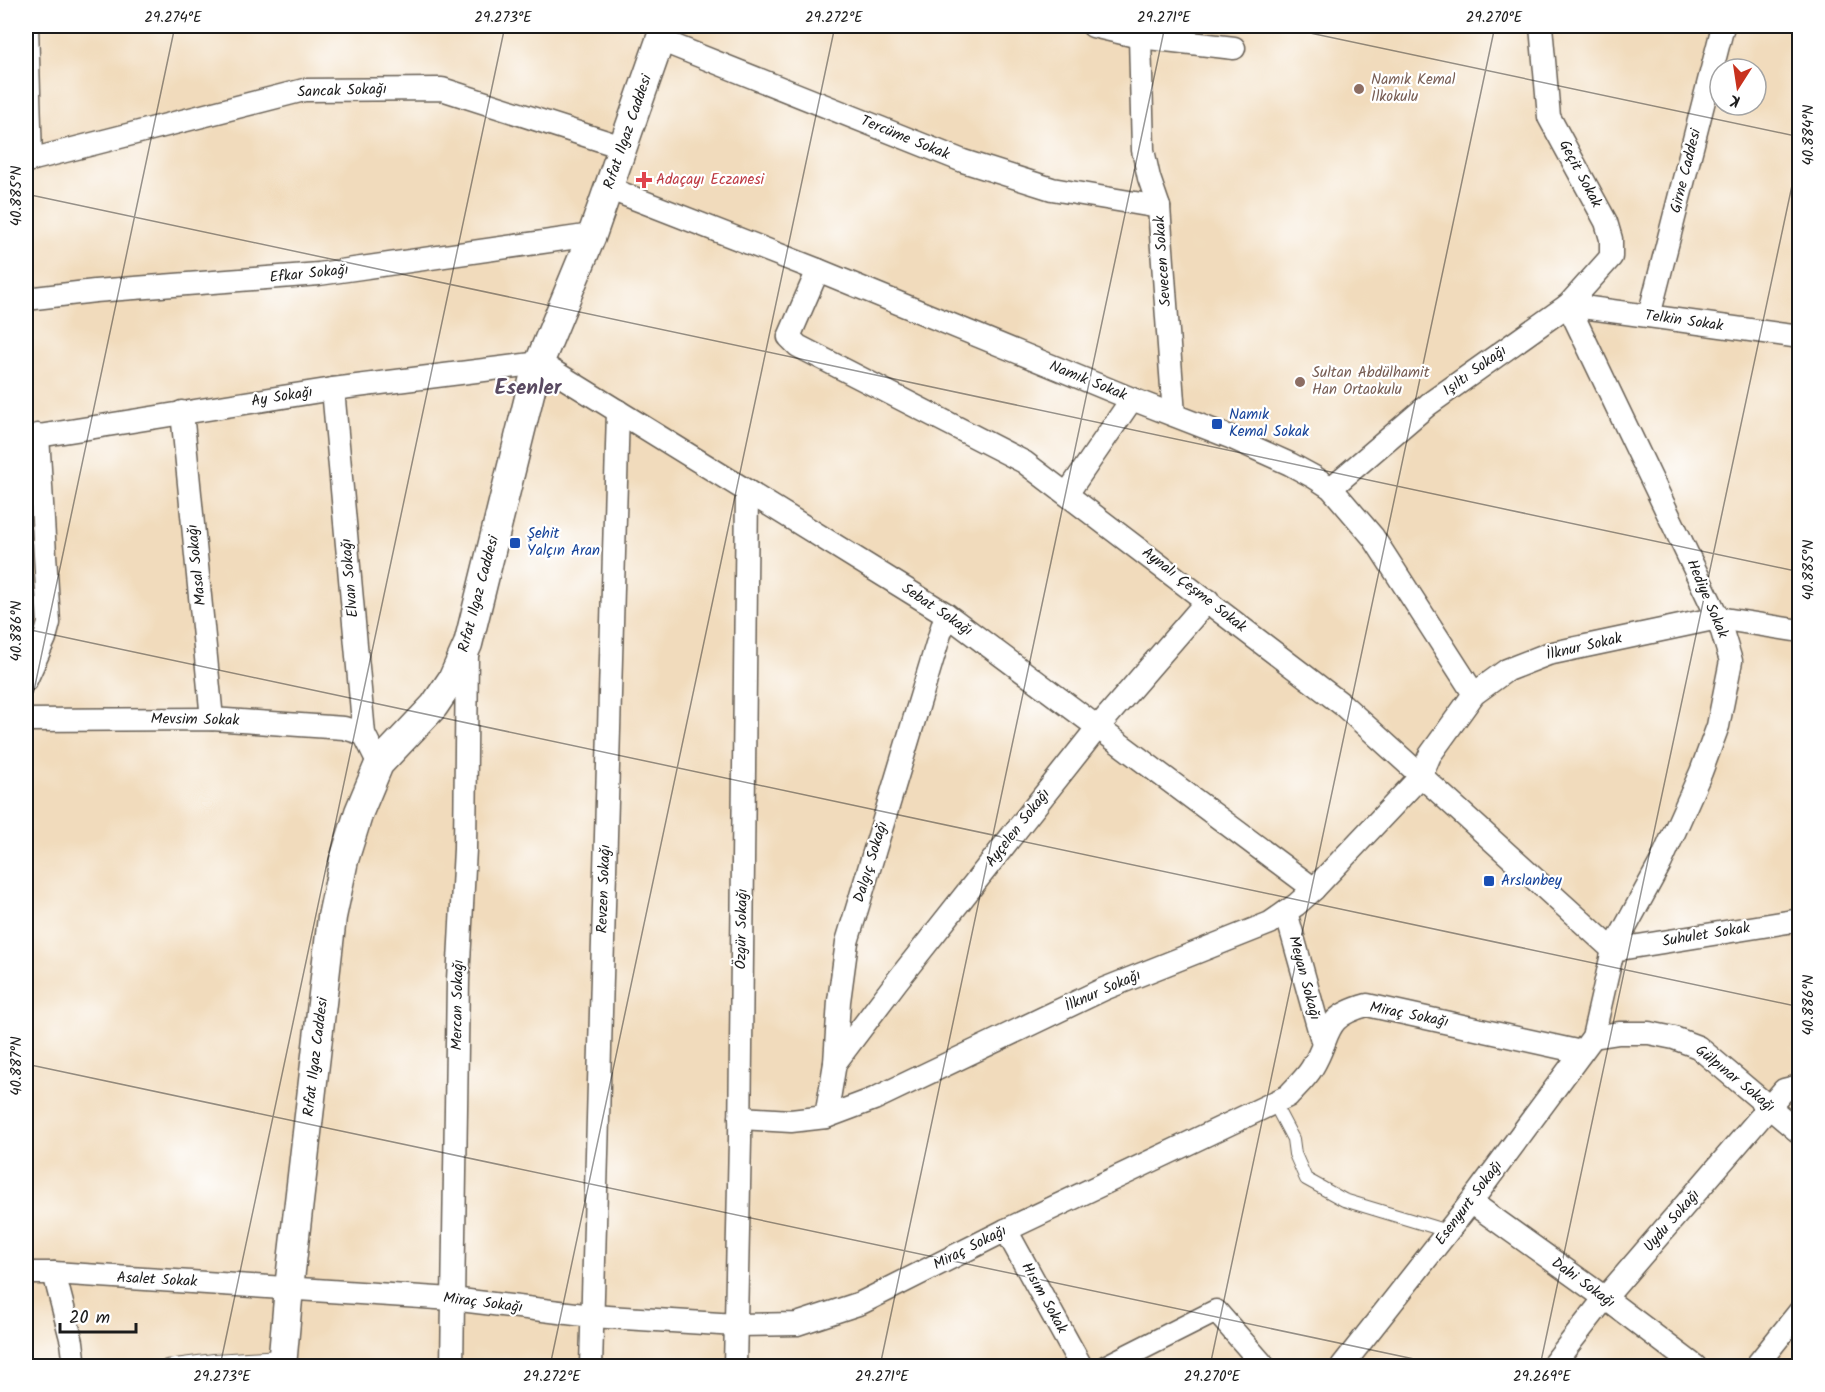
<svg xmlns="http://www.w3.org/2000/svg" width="1825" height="1392" viewBox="0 0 1825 1392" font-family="Kalam,sans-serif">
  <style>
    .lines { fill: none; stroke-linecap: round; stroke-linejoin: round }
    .service-casing { stroke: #675f54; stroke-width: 14 }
    .minor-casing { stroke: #675f54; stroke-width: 25 }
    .tertiary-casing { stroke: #675f54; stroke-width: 31 }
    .service { stroke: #fff; stroke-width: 12 }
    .minor { stroke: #fff; stroke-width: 22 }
    .tertiary { stroke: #fff; stroke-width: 28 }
    .ticks { fill: none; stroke: #1c1c1c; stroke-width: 1.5; stroke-opacity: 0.45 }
    .education-dot { fill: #8d6e63; stroke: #fff; stroke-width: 2 }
    .health-dot { fill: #e0444e; stroke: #fff; stroke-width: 2 }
    .transit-dot { fill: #1a4fb4; stroke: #fff; stroke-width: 2 }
    .labels { text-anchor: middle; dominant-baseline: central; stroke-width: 4.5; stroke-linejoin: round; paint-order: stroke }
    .education-label { font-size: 15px; fill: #785e54; stroke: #fff; text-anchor: start }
    .street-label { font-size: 15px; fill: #1c1c1c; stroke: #fff }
    .health-label { font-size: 15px; fill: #be3a42; stroke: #fff; text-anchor: start }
    .transit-label { font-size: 15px; fill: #164399; stroke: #fff; text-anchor: start }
    .district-label { font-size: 21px; font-weight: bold; fill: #594a61; stroke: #fff }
    .neatline { fill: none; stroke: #1c1c1c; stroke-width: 2 }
    .ticks-label { font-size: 15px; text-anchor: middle; fill: #1c1c1c }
  </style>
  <rect width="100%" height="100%" fill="#fff"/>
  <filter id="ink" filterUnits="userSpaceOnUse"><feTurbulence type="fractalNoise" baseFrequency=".0167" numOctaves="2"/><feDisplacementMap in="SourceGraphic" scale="12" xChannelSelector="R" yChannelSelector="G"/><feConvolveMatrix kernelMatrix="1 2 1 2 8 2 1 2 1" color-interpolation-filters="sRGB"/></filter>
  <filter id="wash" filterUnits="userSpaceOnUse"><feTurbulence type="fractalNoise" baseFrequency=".008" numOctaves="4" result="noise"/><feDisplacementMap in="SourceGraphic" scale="24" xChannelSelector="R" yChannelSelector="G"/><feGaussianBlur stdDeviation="1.35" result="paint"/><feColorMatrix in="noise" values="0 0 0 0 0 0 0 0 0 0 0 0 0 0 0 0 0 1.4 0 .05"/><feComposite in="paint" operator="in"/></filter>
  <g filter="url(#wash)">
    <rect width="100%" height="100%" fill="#f1dbbc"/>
  </g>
  <g filter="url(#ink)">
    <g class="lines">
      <g class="service-casing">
        <g id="service">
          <polyline points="1274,1103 1293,1139 1295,1154 1306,1179 1344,1200 1447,1231"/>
          <polyline points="167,1366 214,1360 282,1356"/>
        </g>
      </g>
      <g class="minor-casing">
        <g id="minor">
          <polyline points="27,26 31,160"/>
          <polyline points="1093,26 1140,37 1234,48"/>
          <polyline points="1140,37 1143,150 1149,178 1159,207 1174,415"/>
          <polyline points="660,40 963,161 1052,189 1159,207"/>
          <polyline points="26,161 304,90 442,89 622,147"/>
          <polyline points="608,188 818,270 1132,399 1230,437 1290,464 1314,477 1331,488 1373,537 1474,694"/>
          <polyline points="818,270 789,337 798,346 1024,462 1343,705 1613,950"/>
          <polyline points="26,299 95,291 319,274 592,235"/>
          <polyline points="1568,305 1800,337"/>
          <polyline points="1649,316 1723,26"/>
          <polyline points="333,389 364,734 379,764"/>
          <polyline points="182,412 212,719"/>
          <polyline points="26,438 333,389 540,363 946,614 1314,889"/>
          <polyline points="1331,488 1429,404 1568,305 1611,257 1611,239 1606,222 1549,117 1541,26"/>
          <polyline points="1067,494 1132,399"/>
          <polyline points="26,680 45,638 49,623 38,435"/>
          <polyline points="26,720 212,719 344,728 364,734"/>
          <polyline points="1286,912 1323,1044"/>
          <polyline points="1613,950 1800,920"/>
          <polyline points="1593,1037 1619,1033 1649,1033 1674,1038 1698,1047 1800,1133"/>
          <polyline points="835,1063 897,981 1098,727 1208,600"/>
          <polyline points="826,1117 835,1063 839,1001 847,942 946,614"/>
          <polyline points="740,1118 791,1121 826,1117 874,1099 1104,989 1270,923 1296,905 1314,889 1421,776 1430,755 1474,694 1507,670 1548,654 1718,618 1800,631"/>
          <polyline points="1471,1202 1605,1298 1695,1366"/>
          <polyline points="1006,1230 1081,1366"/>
          <path d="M 26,1273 L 54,1273 L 452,1299 L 592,1316 L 736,1325 L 797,1324 L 861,1303 L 1006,1230 L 1288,1096 C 1296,1087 1306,1078 1312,1068 C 1333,1034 1320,1018 1367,1005 L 1581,1052"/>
          <polyline points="54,1273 72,1342 75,1366"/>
          <polyline points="452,1366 458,980 465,849 467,651"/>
          <polyline points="591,1366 618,411"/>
          <polyline points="735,1366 740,1140 747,491"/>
          <polyline points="1107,1366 1216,1311 1264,1366"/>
          <polyline points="1342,1366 1471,1202 1593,1037 1613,950 1661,862 1701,772 1718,726 1731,661 1718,618 1568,305"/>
          <polyline points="1552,1366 1605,1298 1784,1090 1800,1086"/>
          <polyline points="1756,1366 1800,1311"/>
        </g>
      </g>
      <g class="tertiary-casing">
        <polyline id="tertiary" points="282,1366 289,1288 332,917 344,860 359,812 379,764 434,706 453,678 468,644 535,373 592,235 665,26"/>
      </g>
      <use href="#service" class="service"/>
      <use href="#minor" class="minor"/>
      <use href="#tertiary" class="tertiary"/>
    </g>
  </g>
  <path class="ticks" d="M 1277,26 L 1800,137M 26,194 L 1800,572M 26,629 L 1800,1007M 26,728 L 175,26M 26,1064 L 1447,1366M 220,1366 L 505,26M 550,1366 L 835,26M 880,1366 L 1165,26M 1210,1366 L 1495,26M 1540,1366 L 1800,148"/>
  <g class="education-dot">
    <circle cx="1359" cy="89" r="6"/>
    <circle cx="1300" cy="382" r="6"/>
  </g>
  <path class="health-dot" d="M641 171h6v6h6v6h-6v6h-6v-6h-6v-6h6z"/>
  <g class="transit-dot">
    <rect x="1211" y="418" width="12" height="12" rx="3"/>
    <rect x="509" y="537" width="12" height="12" rx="3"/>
    <rect x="1483" y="875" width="12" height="12" rx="3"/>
  </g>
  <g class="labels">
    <g class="education-label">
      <text x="1371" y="80">Namık Kemal<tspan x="1371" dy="17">İlkokulu</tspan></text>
      <text x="1312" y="373">Sultan Abdülhamit<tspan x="1312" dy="17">Han Ortaokulu</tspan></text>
    </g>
    <g class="street-label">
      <text transform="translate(342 91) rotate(-2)">Sancak Sokağı</text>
      <text transform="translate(628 132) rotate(-71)">Rıfat Ilgaz Caddesi</text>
      <text transform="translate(905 138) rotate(22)">Tercüme Sokak</text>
      <text transform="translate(1686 171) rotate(-76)">Girne Caddesi</text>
      <text transform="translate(1580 174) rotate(62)">Geçit Sokak</text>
      <text transform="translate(1163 261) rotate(-94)">Sevecen Sokak</text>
      <text transform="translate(309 274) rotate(-6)">Efkar Sokağı</text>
      <text transform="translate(1684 321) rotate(8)">Telkin Sokak</text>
      <text transform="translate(1475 371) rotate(-36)">Işıltı Sokağı</text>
      <text transform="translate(1088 381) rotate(22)">Namık Sokak</text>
      <text transform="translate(282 397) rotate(-9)">Ay Sokağı</text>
      <text transform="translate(197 565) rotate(-96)">Masal Sokağı</text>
      <text transform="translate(350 578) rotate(-95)">Elvan Sokağı</text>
      <text transform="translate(1194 590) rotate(38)">Aynalı Çeşme Sokak</text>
      <text transform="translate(479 594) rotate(-75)">Rıfat Ilgaz Caddesi</text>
      <text transform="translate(1707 599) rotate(67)">Hediye Sokak</text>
      <text transform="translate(937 610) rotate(34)">Sebat Sokağı</text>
      <text transform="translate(1584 647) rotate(-13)">İlknur Sokak</text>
      <text transform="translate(195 720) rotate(1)">Mevsim Sokak</text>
      <text transform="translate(1018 828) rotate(-52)">Ayçelen Sokağı</text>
      <text transform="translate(871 862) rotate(-73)">Dalgıç Sokağı</text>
      <text transform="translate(604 889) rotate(-88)">Revzen Sokağı</text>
      <text transform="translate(742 929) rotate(-89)">Özgür Sokağı</text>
      <text transform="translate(1706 935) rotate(-9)">Suhulet Sokak</text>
      <text transform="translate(1304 978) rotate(75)">Meyan Sokağı</text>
      <text transform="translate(1103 991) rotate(-24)">İlknur Sokağı</text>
      <text transform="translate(458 1005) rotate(-89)">Mercan Sokağı</text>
      <text transform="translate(1409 1015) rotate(11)">Miraç Sokağı</text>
      <text transform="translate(316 1057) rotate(-83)">Rıfat Ilgaz Caddesi</text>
      <text transform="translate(1735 1079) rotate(39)">Gülpınar Sokağı</text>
      <text transform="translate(1469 1203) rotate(-53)">Esenyurt Sokağı</text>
      <text transform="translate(1672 1221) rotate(-49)">Uydu Sokağı</text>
      <text transform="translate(970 1248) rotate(-27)">Miraç Sokağı</text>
      <text transform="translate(157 1280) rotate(3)">Asalet Sokak</text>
      <text transform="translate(1583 1283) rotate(36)">Dahi Sokağı</text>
      <text transform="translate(1044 1298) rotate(61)">Hısım Sokak</text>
      <text transform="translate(483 1303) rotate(7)">Miraç Sokağı</text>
    </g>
    <g class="health-label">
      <text x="656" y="180">Adaçayı Eczanesi</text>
    </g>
    <g class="transit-label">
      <text x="1229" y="415">Namık<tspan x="1229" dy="17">Kemal Sokak</tspan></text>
      <text x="527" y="534">Şehit<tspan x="527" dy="17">Yalçın Aran</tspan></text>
      <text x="1501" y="881">Arslanbey</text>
    </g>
    <g class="district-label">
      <text x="528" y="388">Esenler</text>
    </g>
  </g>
  <rect width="1825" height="1392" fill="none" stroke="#fff" stroke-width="66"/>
  <g transform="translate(1738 87) rotate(192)"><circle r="28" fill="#ffffff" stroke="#a4a4a4" stroke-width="1.5"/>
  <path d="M0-4.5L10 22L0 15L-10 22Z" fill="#c8321e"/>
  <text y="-9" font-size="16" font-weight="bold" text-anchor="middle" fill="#1c1c1c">K</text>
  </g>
  <path d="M60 1323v9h76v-9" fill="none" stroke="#1c1c1c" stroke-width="3"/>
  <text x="69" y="1323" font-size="18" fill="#1c1c1c" stroke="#ffffff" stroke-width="4.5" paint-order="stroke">20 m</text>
  <rect x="33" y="33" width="1759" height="1326" class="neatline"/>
  <g class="ticks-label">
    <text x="173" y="22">29.274°E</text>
    <text x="503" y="22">29.273°E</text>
    <text x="834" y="22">29.272°E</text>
    <text x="1164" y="22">29.271°E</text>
    <text x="1494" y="22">29.270°E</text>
    <text transform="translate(1808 135) rotate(-90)" y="5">40.884°N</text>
    <text transform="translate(16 196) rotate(-90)" y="5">40.885°N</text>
    <text transform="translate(1808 570) rotate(-90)" y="5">40.885°N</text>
    <text transform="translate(16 631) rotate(-90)" y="5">40.886°N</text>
    <text transform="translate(1808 1005) rotate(-90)" y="5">40.886°N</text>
    <text transform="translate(16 1066) rotate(-90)" y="5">40.887°N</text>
    <text x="222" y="1381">29.273°E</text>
    <text x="552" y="1381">29.272°E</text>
    <text x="882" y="1381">29.271°E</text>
    <text x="1212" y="1381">29.270°E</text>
    <text x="1542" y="1381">29.269°E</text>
  </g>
</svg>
